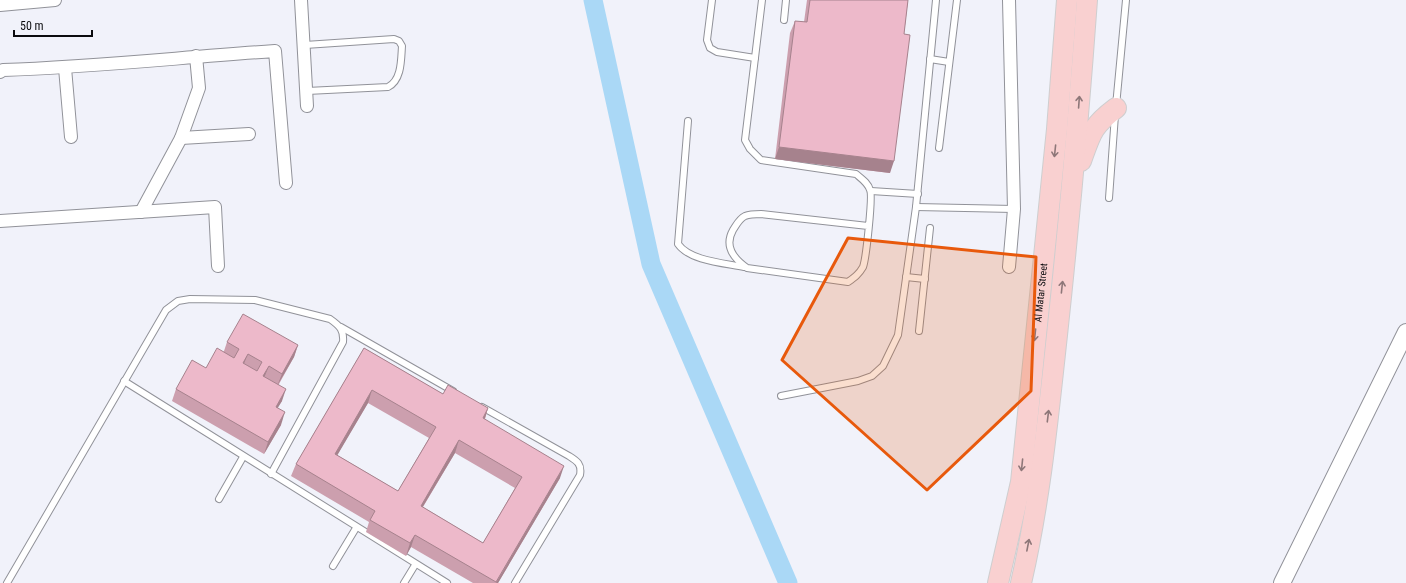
<svg xmlns="http://www.w3.org/2000/svg" width="1406" height="583" viewBox="0 0 1406 583" font-family="'Roboto Condensed',sans-serif">
  <style>
    .lines { fill: none; stroke-linecap: round; stroke-linejoin: round }
    .river { stroke: #aad8f6; stroke-width: 19 }
    .service-casing { stroke: #919299; stroke-width: 8 }
    .minor-casing { stroke: #919299; stroke-width: 14 }
    .tertiary-casing { stroke: #919299; stroke-width: 18 }
    .primary-casing { stroke: #cececf; stroke-width: 22 }
    .service { stroke: #fff; stroke-width: 6 }
    .minor { stroke: #fff; stroke-width: 12 }
    .tertiary { stroke: #fff; stroke-width: 16 }
    .primary { stroke: #f9d0d0; stroke-width: 20 }
    .wall { fill: #cc9fae; fill-rule: evenodd }
    .shaded-wall { fill: #a6828d }
    .building { fill: #edb9ca; stroke: #a6828d; fill-rule: evenodd }
    .oneway { stroke: #8e7779 }
    .marked { fill: #e8590c; fill-opacity: 0.2; stroke: #e8590c; stroke-width: 3; stroke-linejoin: round }
    .labels { text-anchor: middle; dominant-baseline: central; stroke-width: 4; stroke-linejoin: round; paint-order: stroke }
    .street-label { font-size: 10px; fill: #0b0b0e; stroke: #f1f2fa }
  </style>
  <rect width="100%" height="100%" fill="#f1f2fa"/>
  <g class="lines">
    <polyline class="river" points="593,0 651,264 788,583"/>
    <g class="service-casing">
      <g id="service">
        <polyline points="712,0 707,40 710,48 717,52 755,58"/>
        <path d="M 762,0 L 745,140 L 750,149 L 761,160 L 856,174 C 862,179 868,183 870,190 C 873,196 866,259 863,267 C 859,274 855,277 848,282 L 747,268 C 733,258 724,246 733,230 C 737,224 739,219 745,216 C 750,214 756,214 761,214 L 868,226"/>
        <polyline points="784,20 786,0"/>
        <path d="M 305,45 L 394,39 L 399,41 L 402,46 C 401,59 402,80 388,87 L 307,91"/>
        <polyline points="930,59 949,62"/>
        <polyline points="1116,106 1126,0"/>
        <path d="M 688,121 L 678,244 C 690,261 724,263 744,267"/>
        <polyline points="939,148 957,0"/>
        <polyline points="871,191 918,194"/>
        <polyline points="1109,198 1115,115"/>
        <polyline points="916,207 1014,209"/>
        <polyline points="906,277 925,279"/>
        <polyline points="341,327 453,391"/>
        <polyline points="919,331 930,228"/>
        <polyline points="124,381 447,583"/>
        <polyline points="781,396 858,381 872,376 883,366 898,335 916,207 936,0"/>
        <path d="M 482,407 L 569,456 C 577,461 582,464 580,475 L 515,583"/>
        <polyline points="219,499 243,457"/>
        <polyline points="333,566 356,528"/>
        <path d="M 7,583 L 166,310 L 178,301 L 190,299 L 255,300 L 330,319 C 340,326 344,330 343,342 L 271,474"/>
        <polyline points="404,583 415,565"/>
      </g>
    </g>
    <g class="minor-casing">
      <g id="minor">
        <polyline points="301,0 307,106"/>
        <polyline points="1009,0 1014,209 1009,267"/>
        <polyline points="0,5 55,0"/>
        <polyline points="65,68 71,137"/>
        <path d="M 0,72 L 3,70 C 94,67 184,57 275,51 L 286,183"/>
        <polyline points="181,138 249,134"/>
        <polyline points="141,212 181,138 199,88 196,56"/>
        <polyline points="0,221 215,207 218,266"/>
      </g>
    </g>
    <g class="tertiary-casing">
      <polyline id="tertiary" points="1282,583 1406,332"/>
    </g>
    <g class="primary-casing">
      <g id="primary">
        <path d="M 1081,161 C 1091,133 1092,126 1116,108"/>
        <path id="s1" d="M 998,583 L 1021,482 L 1057,129 L 1067,0"/>
        <path d="M 1021,583 C 1040,501 1048,418 1057,335 C 1069,223 1079,112 1087,0"/>
      </g>
    </g>
    <use href="#service" class="service"/>
    <use href="#minor" class="minor"/>
    <use href="#tertiary" class="tertiary"/>
    <use href="#primary" class="primary"/>
  </g>
  <g class="wall">
    <polygon points="807,0 908,0 904,34 890,173 775,159 790,33 795,21 804,22"/>
    <polygon points="227,342 298,345 294,357 279,384 282,401 277,408 281,425 264,454 172,401 176,389 206,368 224,351"/>
    <path d="M 364,348 L 443,394 L 488,408 L 485,419 L 560,478 L 498,583 L 473,583 L 411,547 L 406,556 L 366,532 L 369,522 L 291,476 L 296,464 ZM 368,403 L 429,438 L 398,491 L 337,455 ZM 455,453 L 515,488 L 483,543 L 423,507 Z"/>
  </g>
  <g class="shaded-wall">
    <polygon points="779,147 894,161 890,173 775,159"/>
    <polygon points="298,345 294,357 277,386 282,374"/>
    <polygon points="248,354 243,366 243,363"/>
    <polygon points="269,366 264,378 263,376"/>
    <polygon points="286,389 282,401 271,419 276,407"/>
    <polygon points="372,390 368,403 331,466 335,454"/>
    <polygon points="488,408 484,421 483,418"/>
    <polygon points="285,412 281,425 264,454 268,442"/>
    <polygon points="459,440 455,453 416,518 421,506"/>
    <polygon points="564,466 560,478 498,583 496,583"/>
    <polygon points="415,535 411,547 406,556 410,543"/>
  </g>
  <g class="building">
    <polygon points="810,0 908,0 904,34 910,35 894,161 779,147 795,21 807,22"/>
    <path d="M 243,314 L 298,345 L 282,374 L 269,366 L 263,376 L 286,389 L 276,407 L 285,412 L 268,442 L 176,389 L 192,360 L 206,368 L 217,348 L 234,358 L 239,349 L 227,342 ZM 248,354 L 262,362 L 257,371 L 243,363 Z"/>
    <path d="M 364,348 L 443,394 L 448,385 L 488,408 L 483,418 L 564,466 L 496,582 L 415,535 L 410,543 L 370,520 L 375,511 L 296,464 ZM 372,390 L 436,427 L 398,491 L 335,454 ZM 459,440 L 522,477 L 483,543 L 421,506 Z"/>
  </g>
  <defs><path id="oneway-shaft" d="M-6 0H5M1.5-3L5.5 0L1.5 3" fill="none" stroke-width="1.6" stroke-linecap="round" stroke-linejoin="round"/></defs>
  <g class="oneway">
    <use href="#oneway-shaft" transform="translate(1079 102) rotate(-86)"/>
    <use href="#oneway-shaft" transform="translate(1055 151) rotate(96)"/>
    <use href="#oneway-shaft" transform="translate(1062 287) rotate(-84)"/>
    <use href="#oneway-shaft" transform="translate(1035 335) rotate(96)"/>
    <use href="#oneway-shaft" transform="translate(1048 416) rotate(-83)"/>
    <use href="#oneway-shaft" transform="translate(1022 465) rotate(96)"/>
    <use href="#oneway-shaft" transform="translate(1028 545) rotate(-79)"/>
  </g>
  <path class="marked" d="M 848,238 L 1036,257 L 1031,391 L 927,490 L 782,360 Z"/>
  <g class="labels">
    <g class="street-label">
      <text stroke="none"><textPath href="#s1" startOffset="294">Al Matar Street</textPath></text>
    </g>
  </g>
  <path d="M14 30v6h78v-6" fill="none" stroke="#0b0b0e" stroke-width="2"/>
  <text x="20" y="30" font-size="12" fill="#0b0b0e" stroke="#f1f2fa" stroke-width="3" paint-order="stroke">50 m</text>
</svg>
